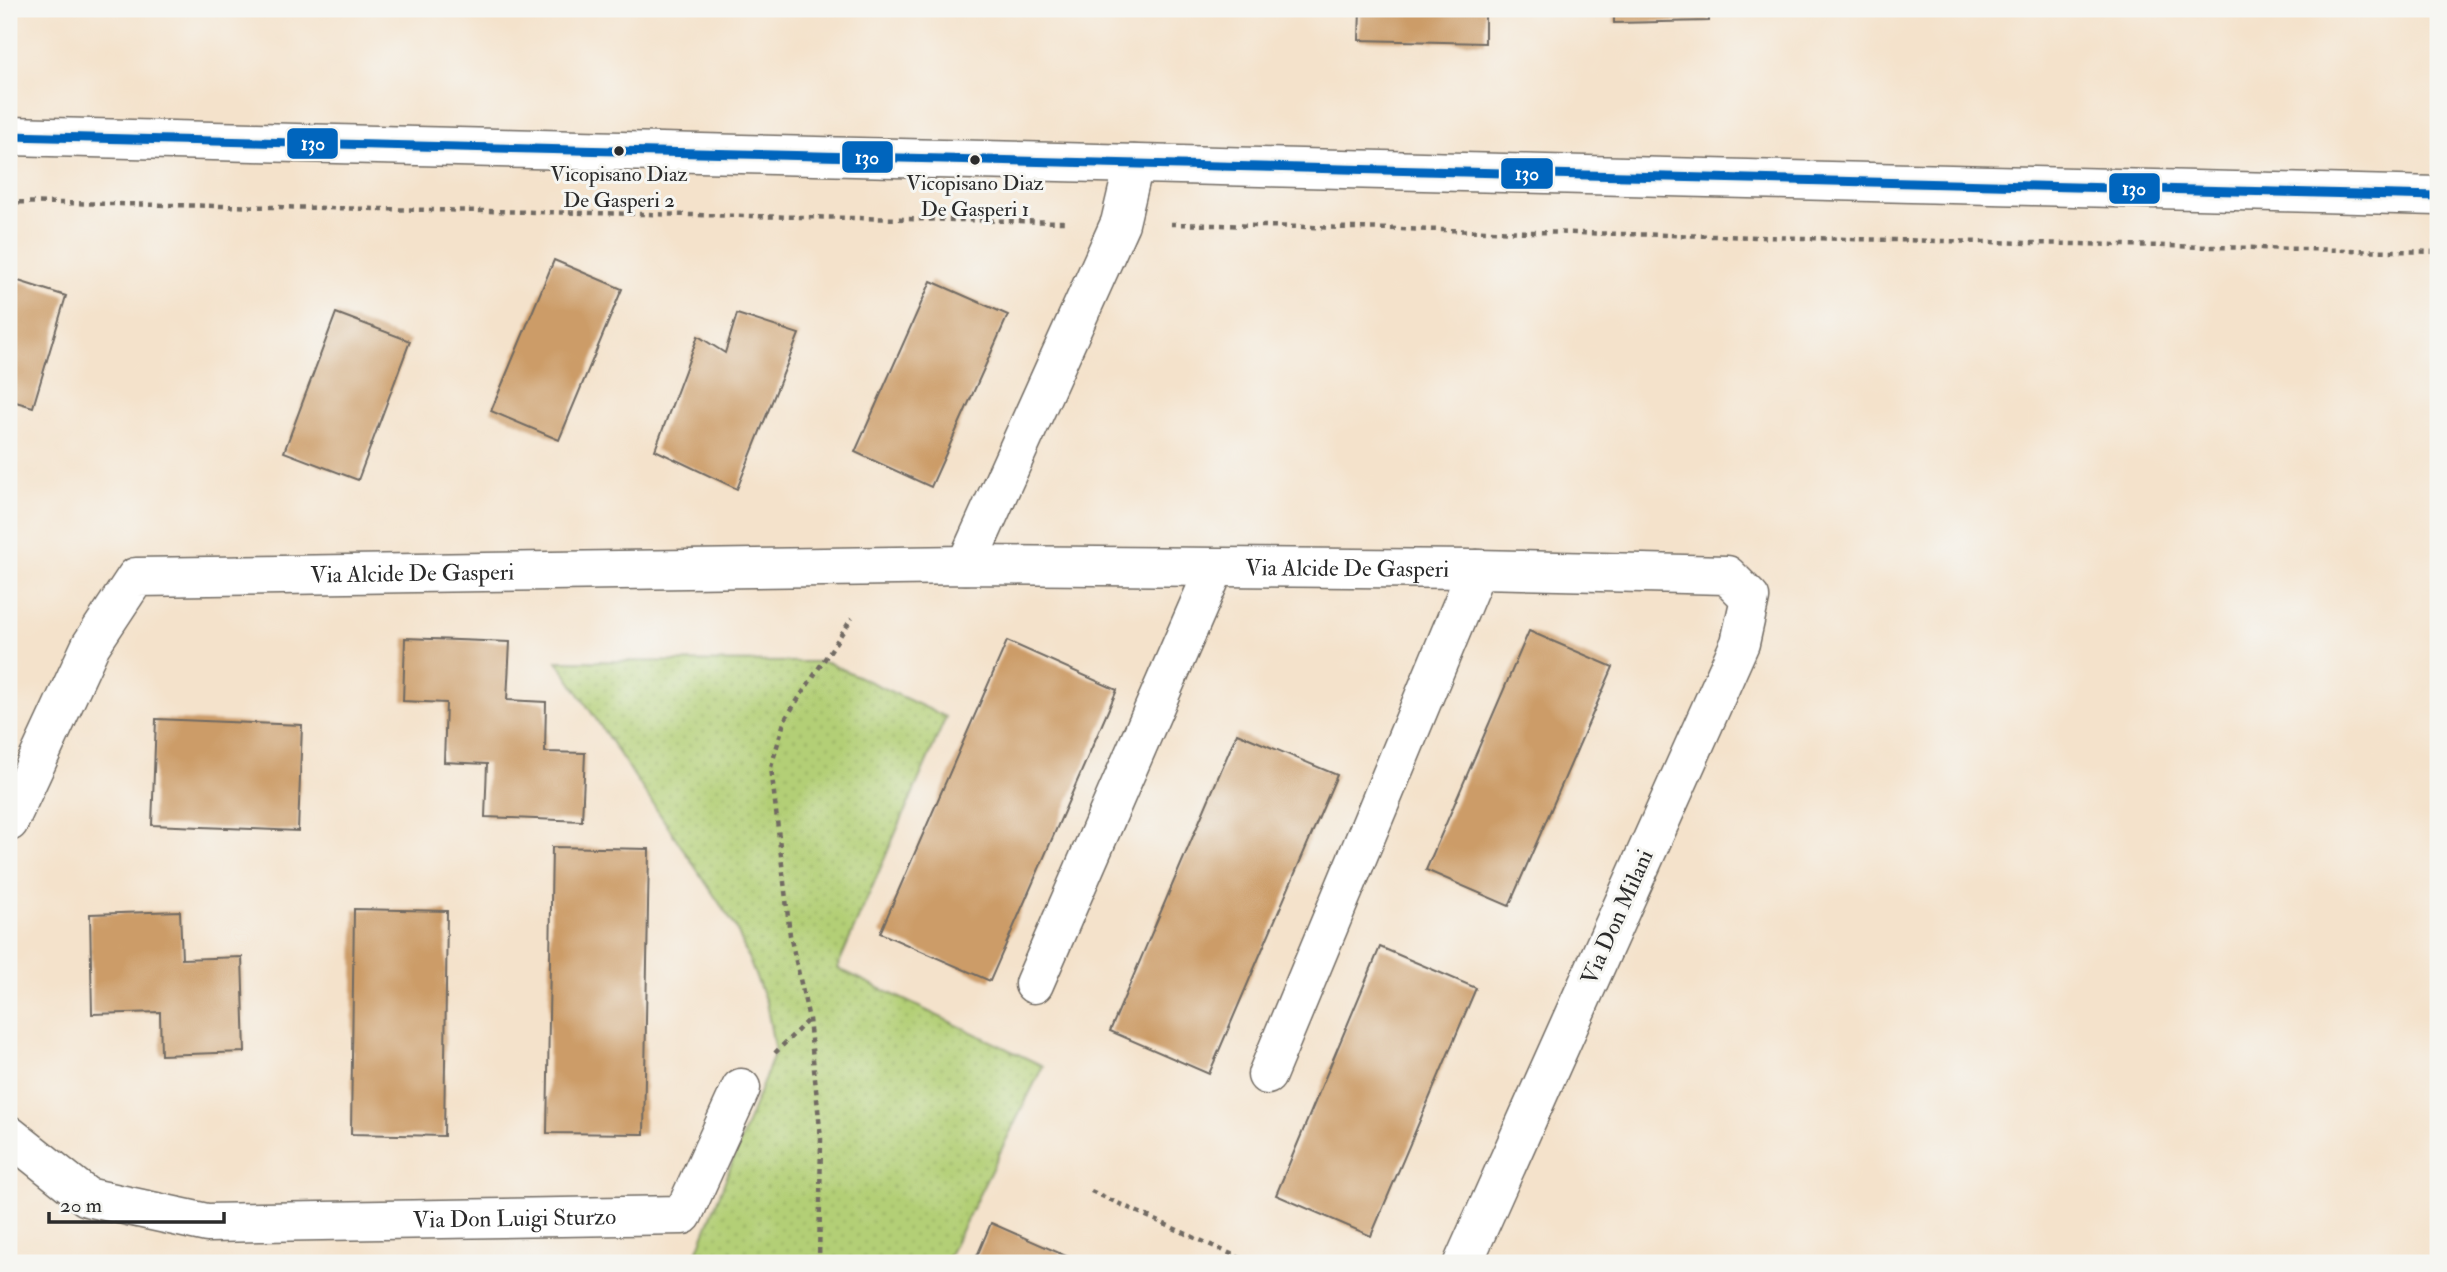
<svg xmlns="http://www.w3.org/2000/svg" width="2447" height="1272" viewBox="0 0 2447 1272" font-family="'IM FELL Double Pica',serif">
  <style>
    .grass { fill: url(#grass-dots); stroke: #6f7d50; stroke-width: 2 }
    .building { fill: #cc9c67 }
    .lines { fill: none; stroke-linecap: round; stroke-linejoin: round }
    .minor-casing { stroke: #716b63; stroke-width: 41 }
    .path { stroke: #716b63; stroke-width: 4.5; stroke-dasharray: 5 5; stroke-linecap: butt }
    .minor { stroke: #fff; stroke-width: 38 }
    .bus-1-casing { stroke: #f6f6f2; stroke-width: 14 }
    .bus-1 { stroke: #0065bd; stroke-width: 9 }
    .bus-dot { fill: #2b2b2b; stroke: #f6f6f2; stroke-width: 2.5 }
    .labels { text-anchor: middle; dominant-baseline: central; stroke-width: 6; stroke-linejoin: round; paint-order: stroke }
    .bus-label { font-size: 21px; fill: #2b2b2b; stroke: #f6f6f2 }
    .street-label { font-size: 23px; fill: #2b2b2b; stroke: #f6f6f2 }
    .line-badge { stroke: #f6f6f2; stroke-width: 2.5 }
    .badge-label { font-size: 19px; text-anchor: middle; font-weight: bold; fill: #fff }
  </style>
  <defs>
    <pattern id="grass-dots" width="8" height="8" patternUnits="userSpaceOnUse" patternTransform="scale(1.75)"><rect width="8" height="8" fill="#b3cf76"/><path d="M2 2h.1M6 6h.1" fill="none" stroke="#9ab266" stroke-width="1.8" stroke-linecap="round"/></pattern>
  </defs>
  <rect width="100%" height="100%" fill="#f6f6f2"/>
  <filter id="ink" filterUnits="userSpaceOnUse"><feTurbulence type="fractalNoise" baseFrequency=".0143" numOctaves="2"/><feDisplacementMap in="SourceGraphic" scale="14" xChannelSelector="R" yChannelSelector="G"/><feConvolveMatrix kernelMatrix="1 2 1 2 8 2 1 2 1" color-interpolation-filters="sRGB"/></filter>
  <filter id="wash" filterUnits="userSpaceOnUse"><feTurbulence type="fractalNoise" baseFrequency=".00686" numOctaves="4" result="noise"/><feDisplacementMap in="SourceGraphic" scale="28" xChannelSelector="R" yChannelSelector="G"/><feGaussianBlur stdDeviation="1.57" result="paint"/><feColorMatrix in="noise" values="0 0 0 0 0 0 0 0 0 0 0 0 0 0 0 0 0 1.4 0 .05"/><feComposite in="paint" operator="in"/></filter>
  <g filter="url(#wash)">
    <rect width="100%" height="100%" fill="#f4e2cb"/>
    <polygon class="grass" points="557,661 827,662 946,717 837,968 1043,1066 945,1263 693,1263 775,1052 766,1002 736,928"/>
    <g id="blocks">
      <g class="building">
        <polygon points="1360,9 1485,9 1485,43 1359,40"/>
        <polygon points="1614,9 1709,9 1709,21 1614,23"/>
        <polygon points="554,260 622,289 559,440 491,411"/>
        <polygon points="9,278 66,296 33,407 9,400"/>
        <polygon points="931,281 1008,315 931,487 855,452"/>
        <polygon points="336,313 410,341 358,480 284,452"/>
        <polygon points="737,314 799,334 737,489 655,450 698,336 725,353"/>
        <polygon points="1529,631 1613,667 1509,906 1426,870"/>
        <polygon points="405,638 510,642 507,700 546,702 545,752 585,753 582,821 485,817 487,764 444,762 446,703 403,701"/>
        <polygon points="1007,641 1117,690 990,981 880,933"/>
        <polygon points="156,719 302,725 298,831 152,825"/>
        <polygon points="1237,733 1337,775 1209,1074 1110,1031"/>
        <polygon points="552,847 649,849 644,1134 547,1133"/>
        <polygon points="354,909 447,911 444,1136 351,1134"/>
        <polygon points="180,911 182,959 242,957 245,1052 161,1055 160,1012 92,1014 90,914"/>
        <polygon points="1380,947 1476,988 1371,1236 1276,1195"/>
        <polygon points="991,1223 1082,1263 974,1263"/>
      </g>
    </g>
  </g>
  <g filter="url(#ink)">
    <use href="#blocks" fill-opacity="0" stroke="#716b63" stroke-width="2"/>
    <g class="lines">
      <g class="minor-casing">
        <g id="minor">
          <polyline points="9,136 2438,196"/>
          <polyline points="966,565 1120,223 1134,164"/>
          <path id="s1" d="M 9,822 L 91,645 L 136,577 L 966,565 L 1477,569 L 1727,575 L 1750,598 L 1740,643 L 1463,1263"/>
          <polyline points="1034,984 1215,568"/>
          <polyline points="1267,1075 1477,569"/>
          <path id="s2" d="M 9,1135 L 87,1197 L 207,1223 L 683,1215 L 741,1088"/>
        </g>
      </g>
      <g class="path">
        <polyline points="9,202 1065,222"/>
        <polyline points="1171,224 2438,252"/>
        <polyline points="775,1053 808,1020"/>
        <polyline points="1091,1191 1251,1263"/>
        <polyline points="819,1263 821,1139 809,1019 790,935 771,767 785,719 852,618"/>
      </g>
      <use href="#minor" class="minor"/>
      <g class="bus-1-casing">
        <polyline id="bus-1" points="9,136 2438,196"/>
      </g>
      <use href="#bus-1" class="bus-1"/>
    </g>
  </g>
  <g class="bus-dot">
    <circle cx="619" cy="151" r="6"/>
    <circle cx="975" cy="160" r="6"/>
  </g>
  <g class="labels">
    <g class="bus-label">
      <text x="619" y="174">Vicopisano Diaz<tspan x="619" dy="26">De Gasperi 2</tspan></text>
      <text x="975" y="183">Vicopisano Diaz<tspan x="975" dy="26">De Gasperi 1</tspan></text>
    </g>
    <g class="street-label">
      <text stroke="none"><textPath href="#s1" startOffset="1488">Via Alcide De Gasperi</textPath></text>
      <text stroke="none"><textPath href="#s1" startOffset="553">Via Alcide De Gasperi</textPath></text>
      <text transform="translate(1617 917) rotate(-66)">Via Don Milani</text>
      <text stroke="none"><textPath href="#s2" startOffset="530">Via Don Luigi Sturzo</textPath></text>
    </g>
  </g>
  <g class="line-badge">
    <rect x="286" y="127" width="53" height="33" rx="7" fill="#0065bd"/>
    <rect x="841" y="140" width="53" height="34" rx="7" fill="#0065bd"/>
    <rect x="1500" y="157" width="54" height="33" rx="7" fill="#0065bd"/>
    <rect x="2108" y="172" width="53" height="33" rx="7" fill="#0065bd"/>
  </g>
  <g class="badge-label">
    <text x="313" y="150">130</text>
    <text x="867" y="164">130</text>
    <text x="1527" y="180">130</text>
    <text x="2134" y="195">130</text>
  </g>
  <rect width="2447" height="1272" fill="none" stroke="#f6f6f2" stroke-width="35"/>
  <path d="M49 1212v10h175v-10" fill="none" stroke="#2b2b2b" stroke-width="3.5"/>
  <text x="60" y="1212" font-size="21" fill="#2b2b2b" stroke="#f6f6f2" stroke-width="5" paint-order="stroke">20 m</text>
</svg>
